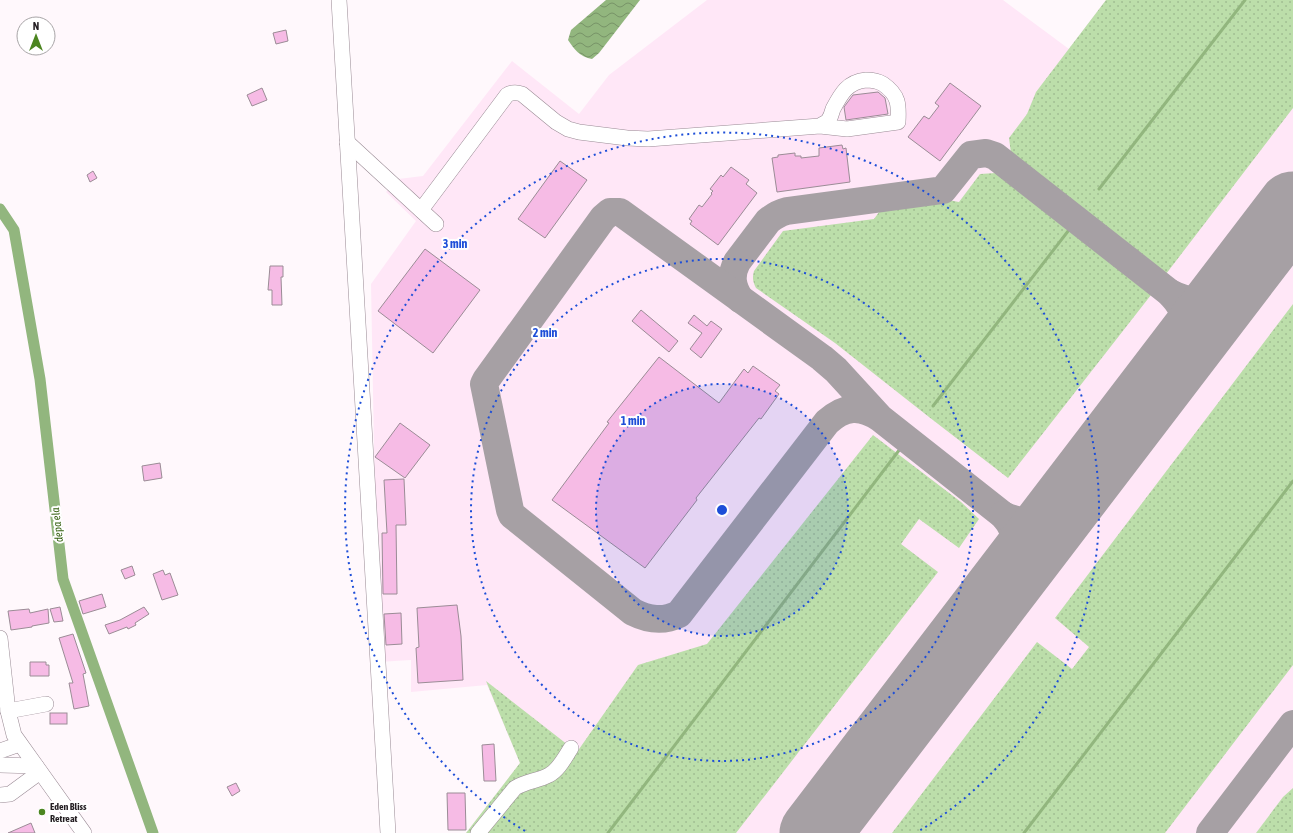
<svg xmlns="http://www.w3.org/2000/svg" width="1293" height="833" viewBox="0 0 1293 833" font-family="'Asap Condensed',sans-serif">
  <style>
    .built { fill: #ffe7f7 }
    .grass { fill: url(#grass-dots) }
    .water { fill: url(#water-waves) }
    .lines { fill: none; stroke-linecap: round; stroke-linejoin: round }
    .stream { stroke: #92b67e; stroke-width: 3 }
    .canal { stroke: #92b67e; stroke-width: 11 }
    .taxiway { stroke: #a6a0a4; stroke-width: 28 }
    .runway { stroke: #a6a0a4; stroke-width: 71 }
    .building { fill: #f6bbe5; stroke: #9b8c96 }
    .minor-casing { stroke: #9a8b95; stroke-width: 16 }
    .minor { stroke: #fff; stroke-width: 15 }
    .ring { fill: none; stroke: #1d4ed8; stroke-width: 2; stroke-dasharray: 2 4 }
    .poi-dot { fill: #4c8520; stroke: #fff; stroke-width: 1.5 }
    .labels { text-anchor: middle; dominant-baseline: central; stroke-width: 4; stroke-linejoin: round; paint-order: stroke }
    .poi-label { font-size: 10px; font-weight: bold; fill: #251f23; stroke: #fff; text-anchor: start }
    .water-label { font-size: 11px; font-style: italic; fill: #315d0c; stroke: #fff }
    .centre { fill: #1d4ed8; stroke: #fff; stroke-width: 2 }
    .ring-label { font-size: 12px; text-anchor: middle; font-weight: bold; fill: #1d4ed8; stroke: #fff; stroke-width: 4; stroke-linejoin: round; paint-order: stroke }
  </style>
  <defs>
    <pattern id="grass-dots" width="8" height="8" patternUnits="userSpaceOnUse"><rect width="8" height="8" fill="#bcdeaa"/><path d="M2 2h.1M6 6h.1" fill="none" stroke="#a1be92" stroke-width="1.8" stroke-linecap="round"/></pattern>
    <pattern id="water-waves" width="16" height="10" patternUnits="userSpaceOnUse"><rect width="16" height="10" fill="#92b67e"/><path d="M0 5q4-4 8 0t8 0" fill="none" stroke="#779367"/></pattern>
  </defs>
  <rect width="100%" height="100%" fill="#fff8fc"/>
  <polygon class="built" points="707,0 1003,0 1069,49 1106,0 1293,0 1293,833 466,833 520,763 487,685 411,692 411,660 378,662 371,284 416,221 386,192 398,179 423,176 512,61 579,114 609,75"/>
  <g class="grass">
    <polygon points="1106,0 1293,0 1293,108 1166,274 1011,153 1009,138 1027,114 1036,92"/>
    <path d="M 996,173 L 1151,295 L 1008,478 L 929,417 L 835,343 L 756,288 C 753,282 752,278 754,271 L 783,231 L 874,219 L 882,208 L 948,200 L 959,202 L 980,174 Z"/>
    <polygon points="1293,304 1293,665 1165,833 892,833 1037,642 1072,669 1089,647 1055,618"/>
    <polygon points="873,435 961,502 979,519 959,548 919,519 901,544 938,572 736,833 466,833 520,763 486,681 577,752 638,665 707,644"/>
    <polygon points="1293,788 1293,833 1256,833 1283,797"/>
  </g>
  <path class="water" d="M 606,0 L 640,0 L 599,53 L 592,59 C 580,57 574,49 568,40 L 571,30 Z"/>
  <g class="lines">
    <g class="stream">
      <polyline points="1099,189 1245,0"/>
      <polyline points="933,406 1072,226"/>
      <polyline points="608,833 900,449"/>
      <polyline points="1024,833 1293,481"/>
    </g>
    <polyline class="canal" points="0,209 14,230 40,379 63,579 153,833"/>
    <g class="taxiway">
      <path d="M 1170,293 C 1195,306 1213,303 1233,285"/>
      <path d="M 740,299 C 732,286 730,276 737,262 L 768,221 C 774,216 779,213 787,211 L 943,190 L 971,155 L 986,153 L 995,156 L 1170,293 C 1191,315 1191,331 1179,356"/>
      <path d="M 880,418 C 860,405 845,406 827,422 L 679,614 C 663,622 649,620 633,612 L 512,515 L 510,510 L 484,384 L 486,380 L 603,218 L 610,212 L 620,212 L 822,358 L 836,370 L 880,418 L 1003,515 C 1021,535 1019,555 1010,578"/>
      <path d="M 1003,515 C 1028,527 1047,522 1066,503"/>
      <polyline points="1210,833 1293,724"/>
    </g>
    <polyline class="runway" points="815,833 1293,207"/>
  </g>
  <g class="building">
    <polygon points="286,30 288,41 276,44 273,33"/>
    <polygon points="950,83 981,106 940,161 908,137 924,116 929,119 939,106 935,103"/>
    <polygon points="262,88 267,100 252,106 247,95"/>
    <polygon points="878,92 885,98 888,114 846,120 844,107 853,95"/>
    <polygon points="842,145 843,149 846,148 850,182 777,192 772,158 778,157 778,155 795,153 795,156 801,156 801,158 819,156 819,148"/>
    <polygon points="560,161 587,180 545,238 518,219"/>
    <polygon points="731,167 749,180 746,184 757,193 718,245 690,224 692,221 689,219 699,205 702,207 712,194 711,193 713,191 710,189 721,175 723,177"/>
    <polygon points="93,171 97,178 90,182 87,175"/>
    <polygon points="425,249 480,290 433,353 378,311"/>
    <polygon points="270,266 283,266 283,277 281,277 282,305 272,305 272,290 268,290"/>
    <polygon points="641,310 678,341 669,352 632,321"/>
    <polygon points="694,315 707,326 711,321 722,329 701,358 690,349 702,333 688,323"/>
    <polygon points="659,357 719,403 744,369 748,373 753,366 780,385 775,391 779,394 761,419 759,418 696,498 697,500 645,568 552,500 609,423 607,422"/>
    <polygon points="400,423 430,445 405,478 375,457"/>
    <polygon points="160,463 162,478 144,481 142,466"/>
    <polygon points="404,479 406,525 396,525 397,594 383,594 382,533 387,533 384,480"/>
    <polygon points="132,566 135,575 125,579 121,570"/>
    <polygon points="163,570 165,575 170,573 178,595 162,600 153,574"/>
    <polygon points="102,594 106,607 83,614 79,601"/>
    <polygon points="457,605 461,636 463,680 418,683 416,648 419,647 417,608"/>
    <polygon points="60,607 63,621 54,622 50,609"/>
    <polygon points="144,607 149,614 135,623 136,625 128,629 127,627 109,634 105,625 120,620"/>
    <polygon points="29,609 30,613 48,609 49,623 32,626 32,627 11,630 8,611"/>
    <polygon points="401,613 402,644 386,645 384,614"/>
    <polygon points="73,634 86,673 83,674 89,706 74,709 69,683 73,683 59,638"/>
    <polygon points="30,662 46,662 46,665 49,665 49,676 30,676"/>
    <rect x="50" y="713" width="17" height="11"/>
    <polygon points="494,744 496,781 484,781 482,745"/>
    <polygon points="236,783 240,791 232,796 227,787"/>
    <polygon points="447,793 465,793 466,830 448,830"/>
    <polygon points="31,823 35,833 8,833"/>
  </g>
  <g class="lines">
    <g class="minor-casing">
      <g id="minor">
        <polyline points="339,0 388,833"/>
        <polyline points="347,142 436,224"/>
        <path d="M 421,210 L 507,95 C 512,92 516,92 522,94 L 556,122 L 568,129 L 579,132 L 627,138 L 648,139 L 820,126 L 847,129 L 898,122 C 899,105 899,95 883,84 C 878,81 872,80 866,80 C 847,82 841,94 833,109 C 832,113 830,118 828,121 C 826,123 822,124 820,126"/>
        <polyline points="0,638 8,711 14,735 84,833"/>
        <polyline points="8,711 46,704"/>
        <polyline points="0,751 20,744"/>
        <polyline points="0,765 36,766"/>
        <polyline points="0,795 10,794 40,772"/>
        <path d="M 478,833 L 515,788 C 526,781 538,781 549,775 C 559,770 565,757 571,748"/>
      </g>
    </g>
    <use href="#minor" class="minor"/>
  </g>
  <circle cx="722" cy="510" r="126" fill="#1d4ed8" fill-opacity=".12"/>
  <g class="ring">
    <circle cx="722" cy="510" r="126"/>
    <circle cx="722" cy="510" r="251"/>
    <path d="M525 831A377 377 0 1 1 919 831"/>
  </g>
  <circle class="poi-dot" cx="42" cy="812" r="4"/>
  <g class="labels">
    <g class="poi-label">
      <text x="50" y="806">Eden Bliss<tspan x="50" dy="12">Retreat</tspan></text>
    </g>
    <g class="water-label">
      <text transform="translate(57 525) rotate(-97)">depa ela</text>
    </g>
  </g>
  <circle cx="722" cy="510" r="6" class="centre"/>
  <g class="ring-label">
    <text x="455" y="248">3 min</text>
    <text x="545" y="337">2 min</text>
    <text x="633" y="425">1 min</text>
  </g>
  <g transform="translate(36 36)"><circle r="19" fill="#ffffff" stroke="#a8a5a7"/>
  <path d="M0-3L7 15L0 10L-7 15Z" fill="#4c8520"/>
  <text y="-6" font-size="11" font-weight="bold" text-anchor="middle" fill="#251f23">N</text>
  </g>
</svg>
